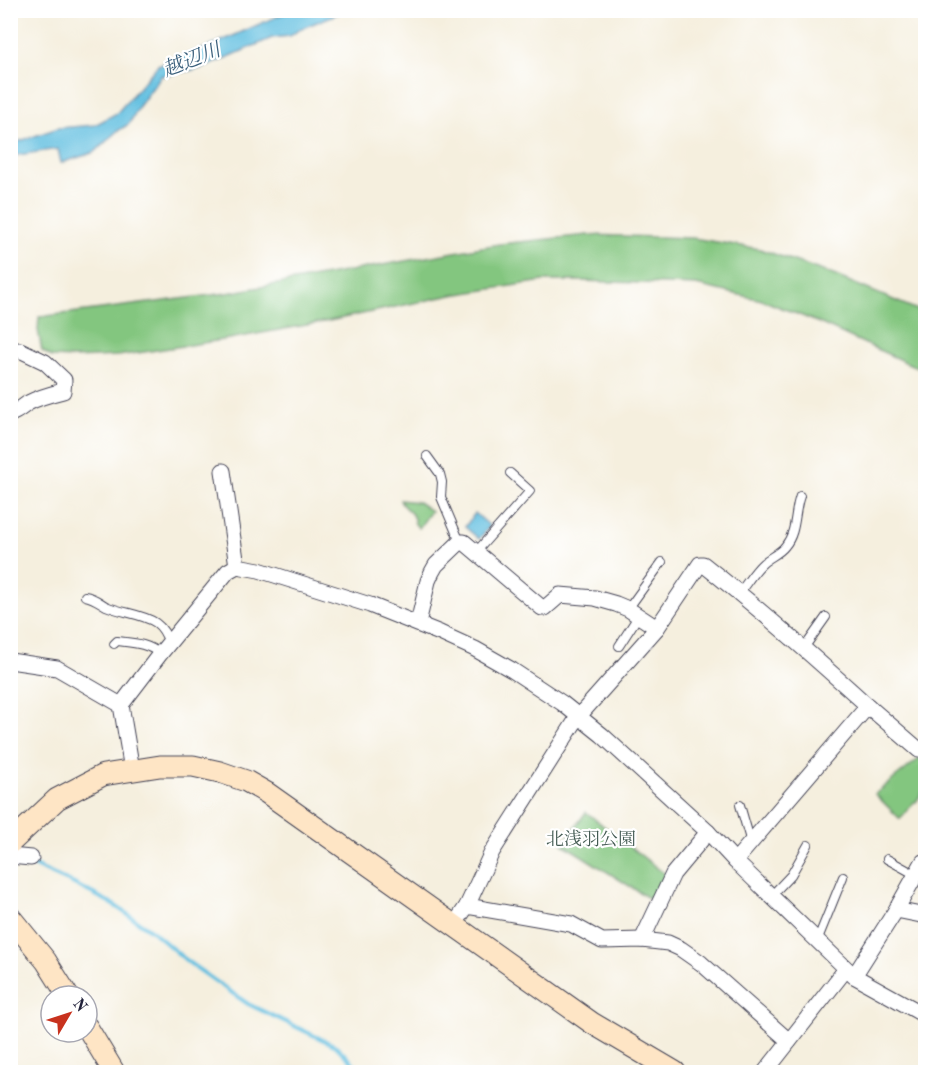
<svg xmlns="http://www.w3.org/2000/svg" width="936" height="1083" viewBox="0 0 936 1083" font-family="'Old Standard TT','Noto Serif JP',serif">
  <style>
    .green { fill: #83c67f; stroke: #52745d; stroke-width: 1.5 }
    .water { fill: #62bfe0; stroke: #42708e; stroke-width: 1.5 }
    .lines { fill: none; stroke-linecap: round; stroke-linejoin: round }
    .stream { stroke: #62bfe0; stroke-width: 4 }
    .lane-casing { stroke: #424153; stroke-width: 10 }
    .street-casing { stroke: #424153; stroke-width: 17 }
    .secondary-casing { stroke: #424153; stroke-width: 23 }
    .lane { stroke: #fff; stroke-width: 8 }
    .street { stroke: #fff; stroke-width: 15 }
    .secondary { stroke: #fee5c5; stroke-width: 21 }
    .labels { text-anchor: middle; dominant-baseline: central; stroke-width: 4.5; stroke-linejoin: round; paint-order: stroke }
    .park-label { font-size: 18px; fill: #445b53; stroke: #fff }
    .water-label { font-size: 20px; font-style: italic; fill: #3c617d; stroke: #fff }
  </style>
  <rect width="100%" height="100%" fill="#fff"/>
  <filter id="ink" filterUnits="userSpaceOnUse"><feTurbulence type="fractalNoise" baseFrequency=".0167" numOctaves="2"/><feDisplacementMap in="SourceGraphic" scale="12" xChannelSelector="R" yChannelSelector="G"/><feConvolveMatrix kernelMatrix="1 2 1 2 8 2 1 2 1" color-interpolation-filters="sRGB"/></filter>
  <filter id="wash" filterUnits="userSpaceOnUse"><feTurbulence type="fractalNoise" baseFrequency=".008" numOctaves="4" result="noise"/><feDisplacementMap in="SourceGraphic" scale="24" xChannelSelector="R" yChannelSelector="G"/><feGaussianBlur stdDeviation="1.35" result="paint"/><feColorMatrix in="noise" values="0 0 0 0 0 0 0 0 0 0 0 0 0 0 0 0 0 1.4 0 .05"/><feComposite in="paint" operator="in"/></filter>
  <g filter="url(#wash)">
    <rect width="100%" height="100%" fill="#f5efde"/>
    <g class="green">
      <polygon points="588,235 693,238 760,249 831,274 925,313 925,371 817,322 762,300 696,285 581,281 544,281 452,295 329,321 229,339 118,356 74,358 52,357 42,351 38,330 39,317 227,293 499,244"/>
      <path d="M 400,500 L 418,502 L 431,511 L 419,528 L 415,524 C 413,508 403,511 400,500 Z"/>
      <polygon points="925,754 925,789 916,802 914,802 900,819 875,794"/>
      <polygon points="586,812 666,875 653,901 563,844"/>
    </g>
    <g class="water">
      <polygon points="289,11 344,11 300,29 290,36 272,38 203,68 161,76 140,105 129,124 116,132 95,152 61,163 58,149 11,156 11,144 58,128 95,125 117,113 158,65 206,48"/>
      <polygon points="475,513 490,526 479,539 465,527"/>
    </g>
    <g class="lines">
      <polyline class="stream" points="30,864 70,882 111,903 153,932 188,962 248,1004 336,1046 362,1072"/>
    </g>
  </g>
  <g filter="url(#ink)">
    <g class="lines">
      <g class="lane-casing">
        <g id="lane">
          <polyline points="427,456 440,474 442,482 441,497 460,542"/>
          <polyline points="477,551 530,491 510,473"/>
          <path d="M 739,593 C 747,583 754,571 763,563 C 770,557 780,553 785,546 C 797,532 794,512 800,496"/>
          <path d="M 85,596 C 93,597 99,602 106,606 C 122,613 143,614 156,623 C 163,628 166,635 169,643"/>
          <polyline points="628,609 662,562"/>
          <path d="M 114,644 L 117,641 C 133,643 147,643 160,654"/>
          <polyline points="619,646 639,615"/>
          <polyline points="804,648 826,617"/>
          <polyline points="740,805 751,843"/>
          <polyline points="887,859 916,875"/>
          <polyline points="771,896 791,875 808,845"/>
          <polyline points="817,941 843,877"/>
        </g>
      </g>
      <g class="street-casing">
        <g id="street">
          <path d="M 10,351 L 20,350 L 45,362 L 64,380 L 63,391 C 51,394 39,397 28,403 C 22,407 18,412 10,414"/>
          <polyline points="223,471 237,566"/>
          <polyline points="418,623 428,581 432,572 436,565 460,542 464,542 542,608 545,608 560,595 595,598 616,604 628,609 657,628"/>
          <polyline points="10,661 57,668 121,705"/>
          <polyline points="132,770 121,705 160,654 228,571 237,566 259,570 370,605 440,633 475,649 512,670 562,703 602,735 708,832 735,861 854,976 926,1016"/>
          <polyline points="10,856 31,858"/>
          <polyline points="735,861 868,706 919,750 926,747"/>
          <polyline points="467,906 571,924 602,941 642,940 668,943 681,949 701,963 789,1041"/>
          <polyline points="896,910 926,916"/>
          <path d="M 454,925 L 467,906 L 492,852 L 578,717 L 657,628 L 700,564 L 703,564 C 760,609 814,657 868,706"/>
          <polyline points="642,940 673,874 708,832"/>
          <polyline points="854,976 896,910 923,862 926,862"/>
          <polyline points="765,1072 846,969"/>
        </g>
      </g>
      <g class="secondary-casing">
        <g id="secondary">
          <polyline points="10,843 57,799 103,775 160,766 193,766 220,772 246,781 267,793 592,1023 675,1072"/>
          <polyline points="10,917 46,961 68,996"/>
          <polyline points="87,1027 114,1072"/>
        </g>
      </g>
      <use href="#lane" class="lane"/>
      <use href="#street" class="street"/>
      <use href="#secondary" class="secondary"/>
    </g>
  </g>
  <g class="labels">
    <g class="park-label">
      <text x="591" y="840">北浅羽公園</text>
    </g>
    <g class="water-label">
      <text transform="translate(192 61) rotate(-22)">越辺川</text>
    </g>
  </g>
  <rect width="936" height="1083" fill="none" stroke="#fff" stroke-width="36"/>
  <g transform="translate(69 1014) rotate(51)"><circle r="28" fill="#ffffff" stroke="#a7a7b1" stroke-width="1.5"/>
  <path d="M0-4.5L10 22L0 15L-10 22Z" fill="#c8321e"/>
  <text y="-9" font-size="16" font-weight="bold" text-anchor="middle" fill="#22223b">N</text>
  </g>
</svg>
